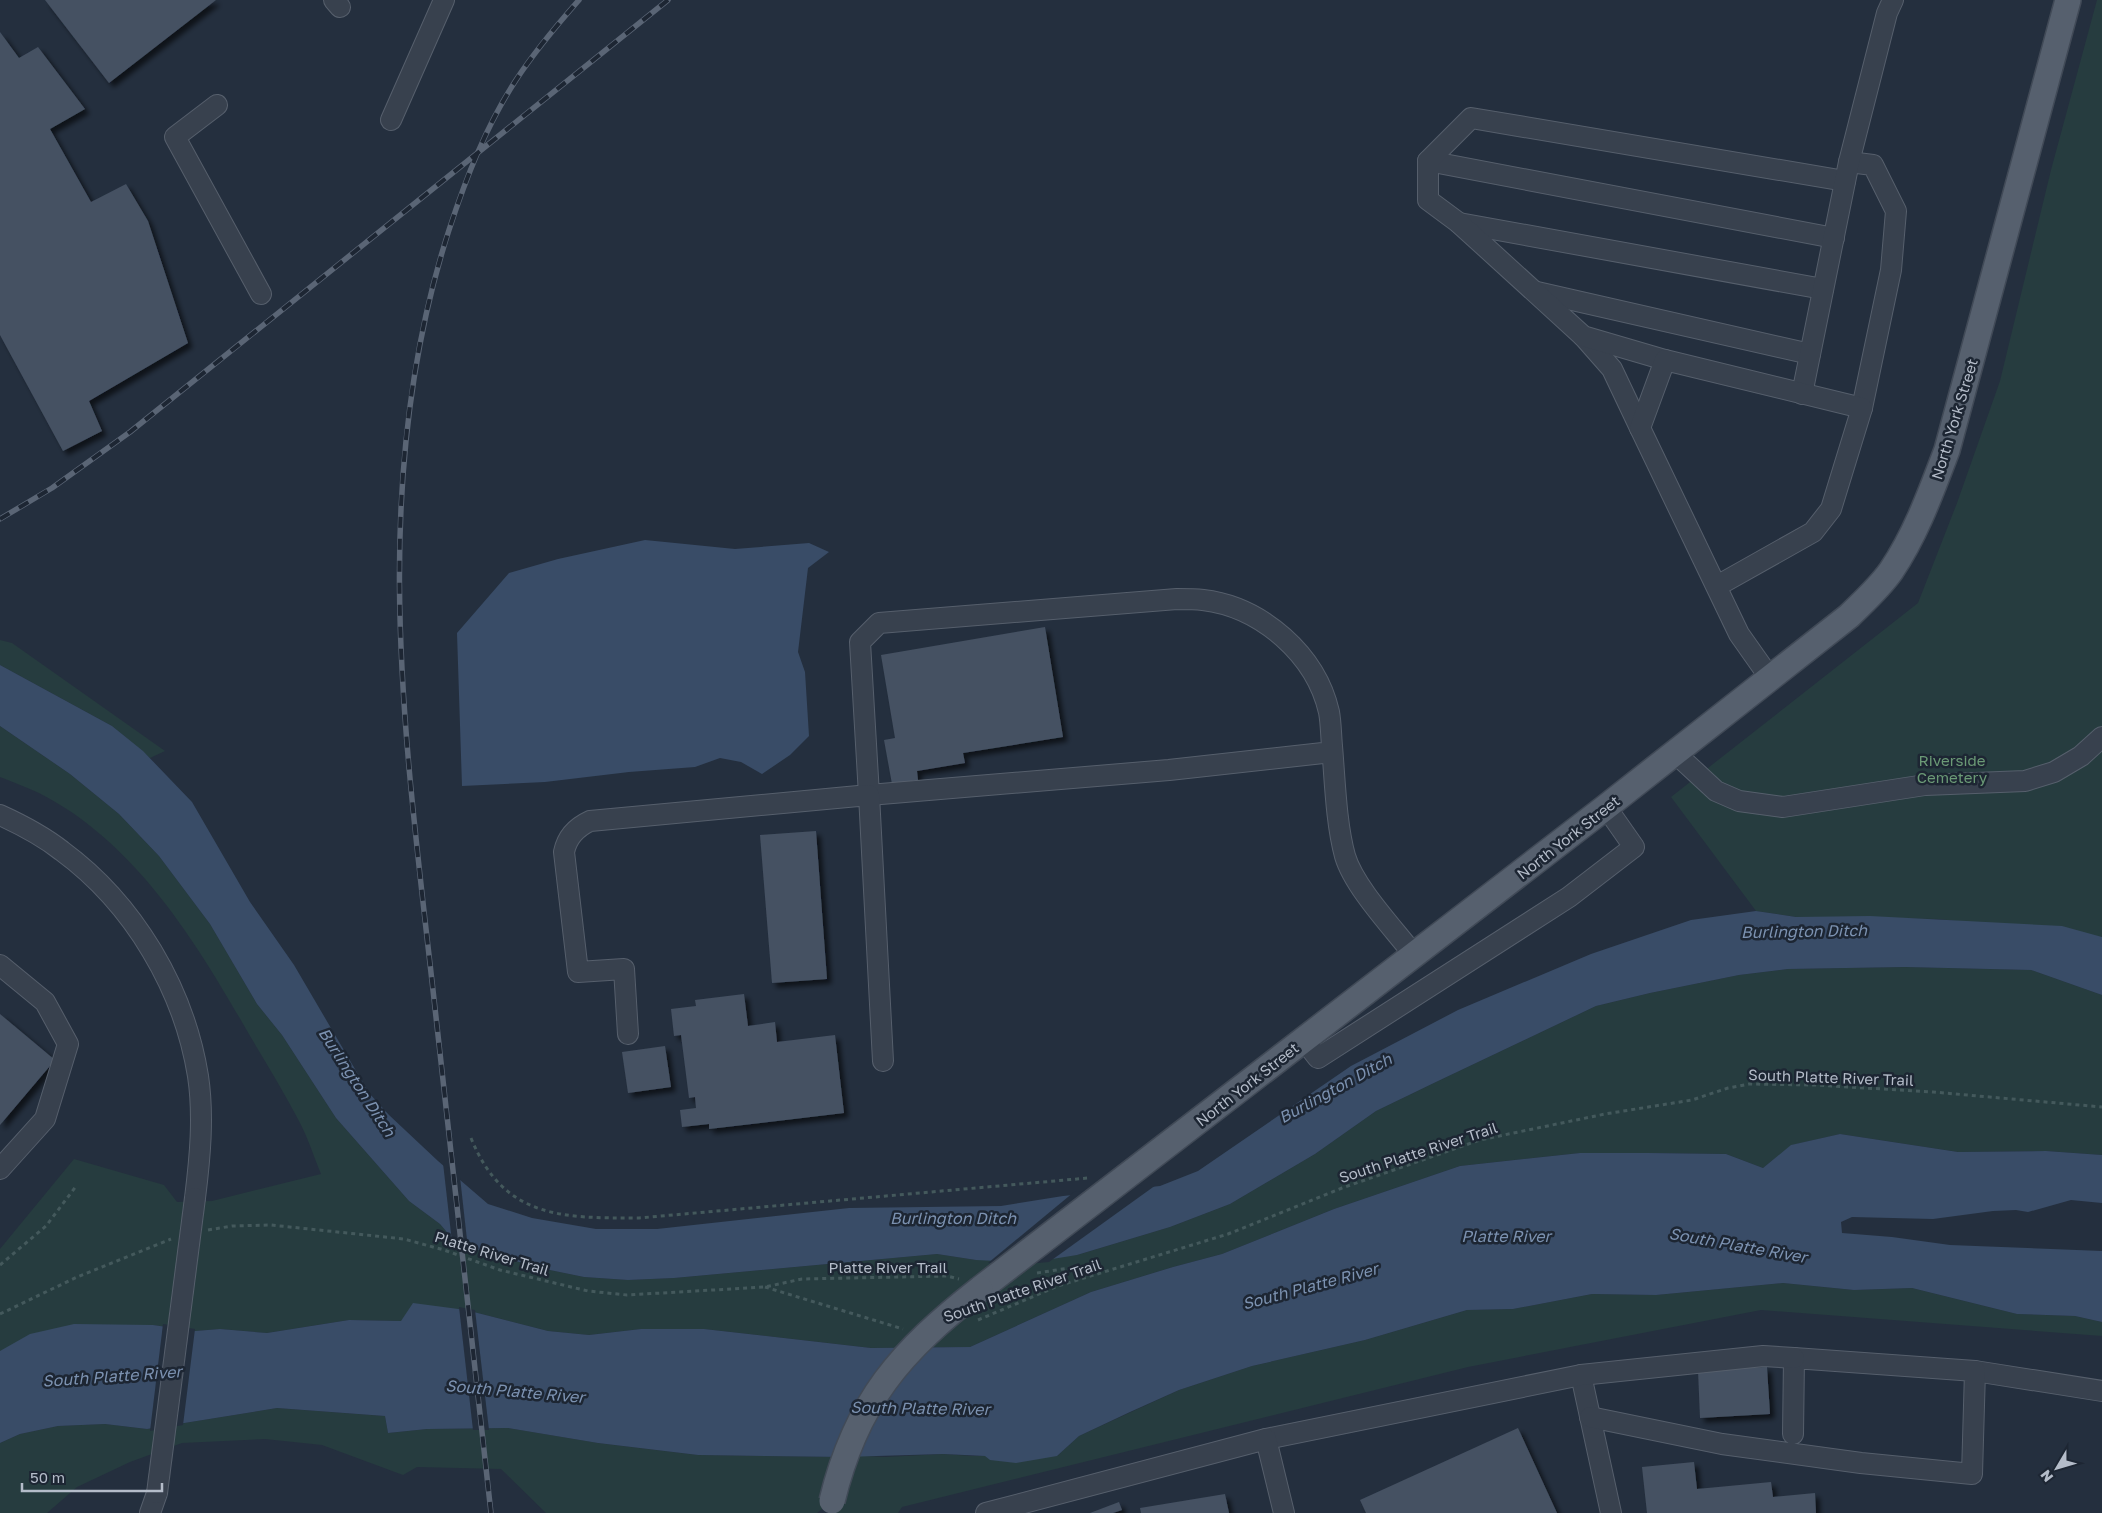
<svg xmlns="http://www.w3.org/2000/svg" width="2102" height="1513" viewBox="0 0 2102 1513" font-family="'Golos Text',sans-serif">
  <style>
    .green { fill: #263c3f }
    .water { fill: #394c67 }
    .pier { fill: #242f3e }
    .building { fill: #455162; filter: url(#shadow) }
    .lines { fill: none; stroke-linecap: round; stroke-linejoin: round }
    .minor-casing { stroke: #565f6c; stroke-width: 22 }
    .major-casing { stroke: #414a57; stroke-width: 28 }
    .path { stroke: #44595c; stroke-width: 3; stroke-dasharray: 4 4; stroke-linecap: butt }
    .minor { stroke: #38414e; stroke-width: 20 }
    .major { stroke: #56606e; stroke-width: 25 }
    .rail-casing { stroke: #5a6575; stroke-width: 5.5 }
    .rail { stroke: #1d2633; stroke-width: 4; stroke-dasharray: 11; stroke-linecap: butt }
    .minor-bridge-casing { stroke: #565f6c; stroke-width: 22; stroke-linecap: butt }
    .major-bridge-casing { stroke: #414a57; stroke-width: 28; stroke-linecap: butt }
    .minor-bridge { stroke: #38414e; stroke-width: 20 }
    .major-bridge { stroke: #56606e; stroke-width: 25 }
    .labels { text-anchor: middle; dominant-baseline: central; stroke-width: 5; stroke-linejoin: round; paint-order: stroke }
    .street-label { font-size: 15px; fill: #b4bcc9; stroke: #1d2633 }
    .park-label { font-size: 15px; fill: #6b9a76; stroke: #1d2633 }
    .water-label { font-size: 16px; font-style: italic; fill: #7c92b1; stroke: #1d2633 }
  </style>
  <defs>
    <filter id="shadow"><feDropShadow dx="4.5" dy="4.5" stdDeviation="2.5" flood-color="#0009"/></filter>
  </defs>
  <rect width="100%" height="100%" fill="#242f3e"/>
  <g class="green">
    <polygon points="2097,0 2102,0 2102,937 1938,919 1796,917 1756,911 1671,797 1918,603 1957,503 2000,381 2051,170"/>
    <polygon points="0,640 12,643 165,751 150,758 112,726 0,665"/>
    <path d="M 0,726 L 70,774 L 119,814 L 159,856 L 210,924 L 257,1004 L 282,1035 L 336,1118 L 409,1201 L 440,1224 L 457,1244 L 540,1268 L 584,1277 L 628,1280 L 674,1278 L 937,1254 L 976,1260 L 1077,1255 L 1170,1227 L 1230,1204 L 1315,1154 L 1376,1111 L 1436,1082 L 1596,1006 L 1650,993 L 1739,975 L 1788,969 L 1905,967 L 2031,970 L 2102,995 L 2102,1155 L 2046,1151 L 1958,1152 L 1840,1134 L 1792,1145 L 1763,1168 L 1726,1154 L 1649,1153 L 1580,1153 L 1460,1166 L 1334,1209 L 1222,1254 L 1173,1267 L 1091,1292 L 970,1347 L 871,1348 L 704,1329 L 641,1329 L 589,1335 L 548,1331 L 466,1310 L 401,1321 L 349,1320 L 267,1333 L 220,1329 L 196,1331 L 153,1325 L 116,1325 L 0,1351 L 0,1249 L 74,1159 L 164,1185 L 177,1202 L 212,1201 L 321,1174 C 314,1157 308,1138 299,1121 C 283,1090 264,1060 246,1029 C 195,940 134,841 39,793 C 26,787 13,782 0,777 Z"/>
    <polygon points="1783,1283 1854,1290 1912,1288 2017,1314 2075,1316 2102,1322 2102,1336 1761,1310 1468,1367 902,1507 898,1513 836,1513 831,1502 817,1513 546,1513 501,1469 417,1467 403,1475 322,1445 265,1439 182,1443 130,1462 77,1487 47,1513 0,1513 0,1443 20,1434 58,1426 105,1424 147,1429 277,1408 385,1416 388,1433 427,1429 508,1428 598,1443 698,1455 844,1457 845,1455 885,1457 943,1454 972,1456 1057,1456 1079,1436 1179,1390 1252,1366 1365,1340 1467,1310 1513,1309 1592,1294 1656,1295"/>
  </g>
  <g class="water">
    <polygon points="645,540 735,549 809,543 829,552 808,568 798,652 805,672 809,736 790,755 762,774 741,762 720,758 695,767 629,772 545,782 462,786 457,633 509,573 558,559"/>
    <polygon points="0,665 112,726 143,751 192,802 250,902 294,965 369,1093 389,1115 438,1161 488,1204 532,1218 596,1229 657,1229 849,1208 1001,1206 1063,1196 1160,1186 1198,1171 1351,1066 1458,1010 1591,954 1691,920 1756,911 1796,917 1870,916 2062,926 2102,937 2102,995 2031,970 1905,967 1788,969 1739,975 1650,993 1596,1006 1436,1082 1376,1111 1315,1154 1230,1204 1170,1227 1077,1255 1046,1260 1016,1262 976,1260 937,1254 674,1278 628,1280 584,1277 540,1268 457,1244 440,1224 409,1201 336,1118 282,1035 257,1004 210,924 159,856 119,814 70,774 0,726"/>
    <polygon points="1840,1134 1958,1152 2046,1151 2102,1155 2102,1203 2071,1200 2028,1212 2016,1210 1993,1211 1933,1219 1852,1217 1841,1222 1842,1233 1892,1237 1950,1245 2102,1251 2102,1322 2075,1316 2017,1314 1912,1288 1854,1290 1783,1283 1656,1295 1592,1294 1513,1309 1467,1310 1365,1340 1252,1366 1179,1390 1130,1412 1079,1436 1057,1456 1016,1463 990,1460 985,1456 943,1454 844,1457 698,1455 598,1443 508,1428 427,1429 388,1433 385,1416 277,1408 147,1429 105,1424 58,1426 20,1434 0,1443 0,1351 30,1334 74,1324 153,1325 195,1331 220,1329 267,1333 349,1320 401,1321 413,1303 466,1310 548,1331 589,1335 641,1329 704,1329 871,1348 970,1347 1091,1292 1173,1267 1222,1254 1334,1209 1460,1166 1580,1153 1649,1153 1726,1154 1763,1168 1791,1145"/>
  </g>
  <g class="pier">
    <polygon points="443,1163 460,1177 468,1249 456,1246 452,1242"/>
    <polygon points="1142,1185 1156,1185 1049,1262 1016,1265 988,1263 1074,1192"/>
    <polygon points="459,1307 475,1310 489,1430 473,1430"/>
    <polygon points="163,1324 195,1329 183,1425 150,1431"/>
  </g>
  <g class="building">
    <polygon points="45,0 216,0 109,83"/>
    <polygon points="0,32 19,58 38,47 85,109 50,129 91,202 126,184 148,221 188,343 89,401 102,431 63,451 0,335"/>
    <polygon points="1045,627 1063,737 963,753 965,763 917,771 918,780 892,784 884,740 895,738 881,655"/>
    <polygon points="816,831 827,979 772,983 760,835"/>
    <polygon points="744,994 748,1026 775,1022 777,1042 835,1035 844,1113 709,1129 709,1124 682,1127 680,1110 696,1108 695,1097 689,1098 681,1035 674,1036 671,1009 696,1006 695,1000"/>
    <polygon points="0,1014 55,1060 0,1125"/>
    <polygon points="665,1046 671,1087 628,1093 622,1052"/>
    <polygon points="1767,1367 1770,1414 1700,1418 1698,1370"/>
    <polygon points="1518,1428 1557,1513 1366,1513 1360,1500"/>
    <polygon points="1694,1462 1697,1489 1771,1482 1773,1497 1815,1493 1816,1513 1647,1513 1642,1467"/>
    <polygon points="1225,1494 1229,1513 1141,1513 1140,1508"/>
    <polygon points="1119,1502 1122,1510 1113,1513 1090,1513"/>
  </g>
  <g class="lines">
    <g class="minor-casing">
      <g id="minor">
        <polyline points="334,0 340,7"/>
        <polyline points="217,105 175,137 261,294"/>
        <polyline points="391,120 444,0"/>
        <polyline points="1428,161 1834,238"/>
        <polyline points="1849,162 1873,165 1896,211 1891,270 1862,408"/>
        <polyline points="1459,223 1823,289"/>
        <polyline points="1537,292 1810,354"/>
        <polyline points="1583,336 1612,369 1640,428"/>
        <polyline points="1665,360 1583,336 1459,223 1428,200 1428,161 1471,118 1845,181"/>
        <polyline points="1802,394 1849,162 1887,13 1893,0"/>
        <polyline points="1717,586 1813,532 1831,509 1862,408 1665,360 1640,428 1739,634 1770,678"/>
        <path d="M 1332,752 L 1169,770 L 869,795 L 860,642 L 879,623 L 1177,599 C 1186,599 1195,599 1203,600 C 1262,607 1316,655 1329,712 C 1331,723 1331,735 1332,746 C 1335,781 1336,823 1345,856 C 1354,887 1394,929 1414,955"/>
        <polyline points="1675,753 1716,791 1739,801 1783,807 1925,785 2025,781 2054,772 2081,756 2102,737"/>
        <path d="M 0,815 C 22,825 43,836 62,851 C 134,904 184,989 198,1076 C 204,1116 200,1158 195,1198"/>
        <polyline points="0,965 45,1002 68,1044 45,1119 0,1169"/>
        <path d="M 628,1034 L 624,969 L 578,972 L 564,852 C 567,837 577,827 590,821 L 869,795 L 883,1061"/>
        <polyline points="1304,1040 1318,1058 1569,897 1634,847 1606,807"/>
        <polyline points="1975,1371 2102,1391"/>
        <polyline points="1581,1375 1611,1513"/>
        <polyline points="1590,1417 1722,1444 1861,1463 1972,1474 1975,1371 1794,1358 1793,1434"/>
        <polyline points="1266,1439 1581,1375 1763,1356 1794,1358"/>
        <polyline points="150,1513 157,1493"/>
        <polyline points="986,1513 1266,1439 1284,1513"/>
      </g>
    </g>
    <g class="major-casing">
      <path id="major" d="M 980,1289 L 1606,807 L 1849,616 C 1863,602 1879,588 1891,571 C 1916,534 1931,492 1947,450 L 2068,0"/>
    </g>
    <g class="path">
      <path d="M 471,1138 C 504,1219 562,1218 639,1218 L 1088,1178"/>
      <polyline points="208,1230 232,1226 271,1225 404,1239 444,1250 500,1270 588,1291 627,1295 765,1287 802,1279 947,1276 959,1279"/>
      <polyline points="0,1265 46,1226 77,1185"/>
      <polyline points="1037,1273 1076,1267 1080,1272 1082,1280"/>
      <polyline points="765,1287 903,1329"/>
      <polyline points="0,1314 77,1277 171,1239"/>
      <polyline points="978,1320 1058,1286 1228,1234 1342,1188 1480,1140 1605,1114 1692,1100 1728,1088 1749,1084 1815,1085 1933,1092 2102,1107"/>
    </g>
    <use href="#minor" class="minor"/>
    <use href="#major" class="major"/>
    <g class="rail-casing">
      <g id="rail">
        <polyline points="0,519 52,488 130,432 668,0"/>
        <path d="M 491,1513 C 472,1342 453,1170 434,999 C 405,740 367,484 449,230 C 466,178 486,126 516,80 C 535,51 557,25 579,0"/>
      </g>
    </g>
    <use href="#rail" class="rail"/>
    <g class="minor-bridge-casing">
      <polyline id="minor-bridge" points="157,1493 195,1198"/>
    </g>
    <g class="major-bridge-casing">
      <path id="major-bridge" d="M 832,1501 C 856,1401 901,1351 980,1289"/>
    </g>
    <use href="#minor-bridge" class="minor-bridge"/>
    <use href="#major-bridge" class="major-bridge"/>
  </g>
  <g class="labels">
    <g class="street-label">
      <text transform="translate(1954 419) rotate(-73)">North York Street</text>
      <text transform="translate(1568 837) rotate(-38)">North York Street</text>
      <text transform="translate(1831 1077) rotate(2)">South Platte River Trail</text>
      <text transform="translate(1247 1084) rotate(-38)">North York Street</text>
      <text transform="translate(1418 1152) rotate(-18)">South Platte River Trail</text>
      <text transform="translate(492 1253) rotate(17)">Platte River Trail</text>
      <text x="888" y="1267">Platte River Trail</text>
      <text transform="translate(1022 1290) rotate(-19)">South Platte River Trail</text>
    </g>
    <g class="park-label">
      <text x="1952" y="760">Riverside<tspan x="1952" dy="17">Cemetery</tspan></text>
    </g>
    <g class="water-label">
      <text transform="translate(1804 931) rotate(-1)">Burlington Ditch</text>
      <text transform="translate(357 1082) rotate(57)">Burlington Ditch</text>
      <text transform="translate(1335 1088) rotate(-29)">Burlington Ditch</text>
      <text x="953" y="1218">Burlington Ditch</text>
      <text x="1506" y="1236">Platte River</text>
      <text transform="translate(1738 1245) rotate(10)">South Platte River</text>
      <text transform="translate(1310 1286) rotate(-15)">South Platte River</text>
      <text transform="translate(112 1376) rotate(-4)">South Platte River</text>
      <text transform="translate(515 1391) rotate(5)">South Platte River</text>
      <text transform="translate(920 1408) rotate(1)">South Platte River</text>
    </g>
  </g>
  <g transform="translate(2057 1468) rotate(232)" stroke="#1d2633" stroke-width="4" paint-order="stroke">
  <path d="M0-4L9 19L0 12L-9 19Z" fill="#b4bcc9"/>
  <text y="-8" font-size="14" font-weight="bold" text-anchor="middle" fill="#b4bcc9">N</text>
  </g>
  <path d="M22 1483v8h140v-8" fill="none" stroke="#b4bcc9" stroke-width="2.5"/>
  <text x="30" y="1483" font-size="15" fill="#b4bcc9" stroke="#1d2633" stroke-width="4" paint-order="stroke">50 m</text>
</svg>
